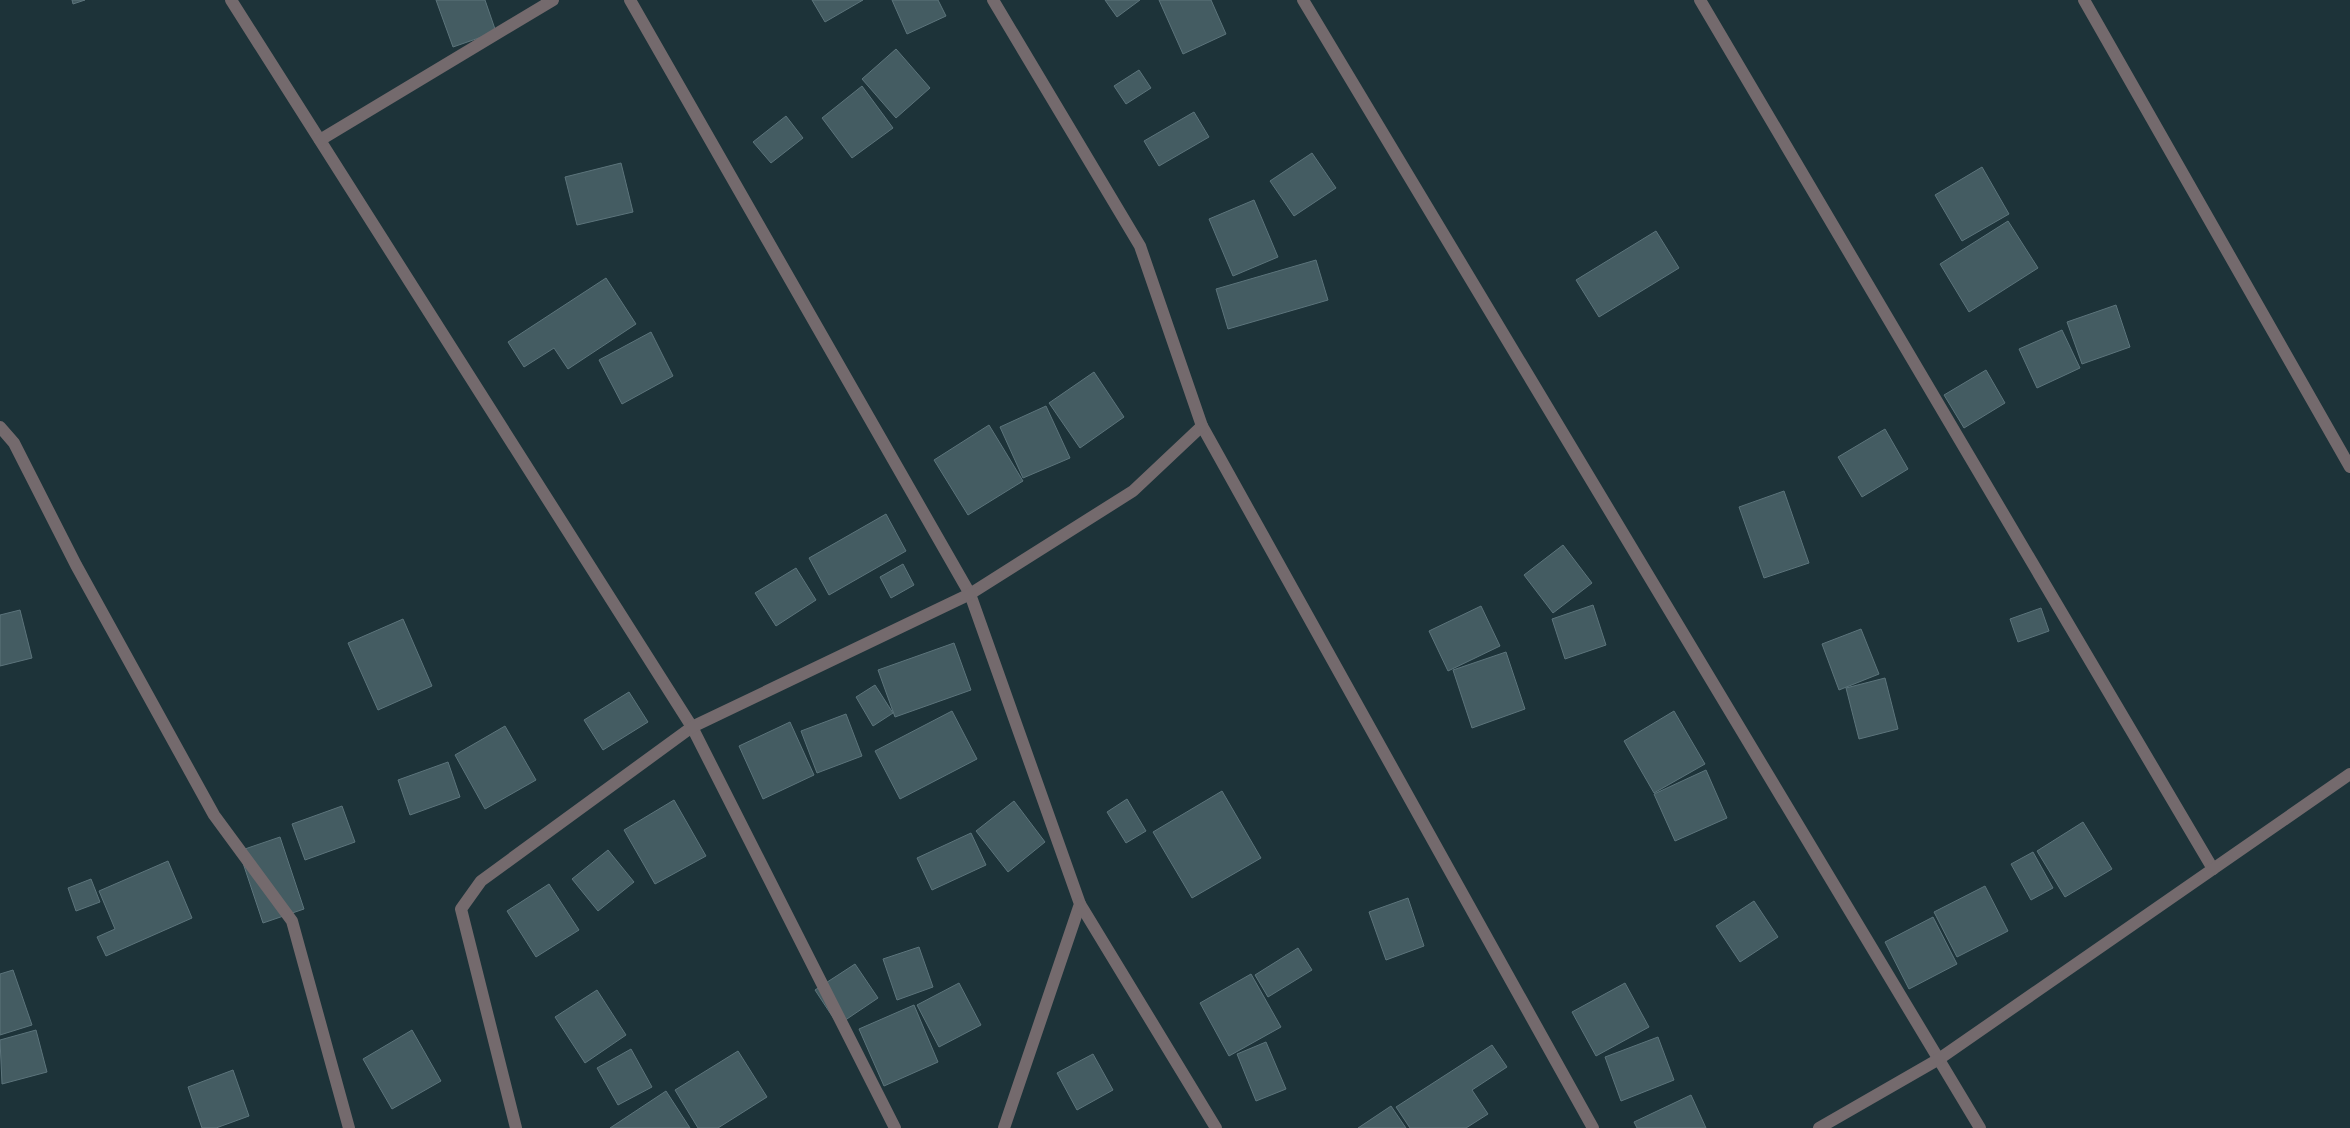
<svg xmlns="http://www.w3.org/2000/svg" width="2350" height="1128" viewBox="0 0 2350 1128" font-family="Barlow,sans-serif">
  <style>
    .building { fill: #445c62; stroke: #5c747b }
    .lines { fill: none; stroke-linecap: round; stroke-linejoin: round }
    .street { stroke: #746a6d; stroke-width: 12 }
  </style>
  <rect width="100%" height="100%" fill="#1d3339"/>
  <g class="building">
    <polygon points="72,0 85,0 73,4"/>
    <polygon points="436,0 485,0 496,32 453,47"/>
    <polygon points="812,0 863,0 825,22"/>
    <polygon points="892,0 938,0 946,16 907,34"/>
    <polygon points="1105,0 1140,0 1117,17"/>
    <polygon points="1159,0 1211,0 1226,34 1183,54"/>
    <polygon points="896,49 930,88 896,118 862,79"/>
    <polygon points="1139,70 1151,88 1126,104 1114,86"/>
    <polygon points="862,86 893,128 852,158 822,118"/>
    <polygon points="1194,112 1209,137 1159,166 1144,141"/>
    <polygon points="786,116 803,138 771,163 753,142"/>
    <polygon points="1312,153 1336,188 1294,216 1270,181"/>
    <polygon points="621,163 633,212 577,225 565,177"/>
    <polygon points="1982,167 2009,214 1962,241 1935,195"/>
    <polygon points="1254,200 1278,257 1233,276 1209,219"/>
    <polygon points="2008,221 2038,268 1969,312 1940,264"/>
    <polygon points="1656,231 1679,268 1599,317 1576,280"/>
    <polygon points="1316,260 1328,300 1228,329 1216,289"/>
    <polygon points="606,278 636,324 568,369 554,348 524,367 508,342"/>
    <polygon points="2116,305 2130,347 2082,364 2067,322"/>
    <polygon points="2062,330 2080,368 2037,388 2019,349"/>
    <polygon points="651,332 673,376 622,404 599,360"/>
    <polygon points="1986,370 2005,403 1964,428 1944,395"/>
    <polygon points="1094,372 1124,417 1080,448 1049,403"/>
    <polygon points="1046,406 1070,458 1023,478 1000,427"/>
    <polygon points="989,425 1023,481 968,515 934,460"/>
    <polygon points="1885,429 1908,469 1862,497 1838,457"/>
    <polygon points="1784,491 1809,563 1764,578 1739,507"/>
    <polygon points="886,514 906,551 829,595 809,558"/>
    <polygon points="1563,545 1592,583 1553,613 1524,575"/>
    <polygon points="903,564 914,585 891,598 880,577"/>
    <polygon points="796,568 816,600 776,626 755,593"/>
    <polygon points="1593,605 1606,645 1565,659 1552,619"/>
    <polygon points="1481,606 1500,646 1448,671 1429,631"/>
    <polygon points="2041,608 2049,631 2018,642 2010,619"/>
    <polygon points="20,610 32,658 0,666 0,615"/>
    <polygon points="403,619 432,686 378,710 348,643"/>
    <polygon points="1861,629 1879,674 1839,690 1822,644"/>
    <polygon points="954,643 971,690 895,717 878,670"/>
    <polygon points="1506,652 1525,709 1472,728 1453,670"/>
    <polygon points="1885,678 1898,729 1859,739 1846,688"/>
    <polygon points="875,685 893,713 873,726 856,697"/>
    <polygon points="629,692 648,722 603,750 584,720"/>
    <polygon points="952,711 977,759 900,799 875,751"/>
    <polygon points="1674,711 1705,764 1654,793 1624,741"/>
    <polygon points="846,714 862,756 817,773 801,731"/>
    <polygon points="790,722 814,775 763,799 739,746"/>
    <polygon points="505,726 536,780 485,809 455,755"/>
    <polygon points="448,762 460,797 410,815 398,780"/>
    <polygon points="1706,770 1727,818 1675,841 1654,794"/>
    <polygon points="1222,791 1261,858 1192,898 1153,832"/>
    <polygon points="1127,799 1146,831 1126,843 1107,812"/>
    <polygon points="674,800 706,856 655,884 624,830"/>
    <polygon points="1014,801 1045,842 1008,872 976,831"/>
    <polygon points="342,806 355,842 305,860 292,824"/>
    <polygon points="2083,822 2112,869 2065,897 2037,851"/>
    <polygon points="971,833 986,865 932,890 917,858"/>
    <polygon points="280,837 304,909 263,923 239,851"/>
    <polygon points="608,850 634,882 598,911 572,879"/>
    <polygon points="2033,852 2053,888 2031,900 2011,864"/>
    <polygon points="168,861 192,918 106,956 97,937 115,929 99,891"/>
    <polygon points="91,879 100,902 76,911 68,888"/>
    <polygon points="549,884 579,930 536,957 507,911"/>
    <polygon points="1985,886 2008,931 1957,957 1934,912"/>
    <polygon points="1408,898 1424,946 1386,960 1369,912"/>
    <polygon points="1754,901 1778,937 1740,962 1716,926"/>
    <polygon points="1933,917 1957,964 1909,989 1885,942"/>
    <polygon points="919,947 933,987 897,1000 883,959"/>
    <polygon points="1298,948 1312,970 1268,997 1255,975"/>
    <polygon points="855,964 878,998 838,1025 815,990"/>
    <polygon points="13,970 32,1025 0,1035 0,974"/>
    <polygon points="1251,974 1281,1027 1229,1056 1200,1003"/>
    <polygon points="959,983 981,1025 939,1047 917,1005"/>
    <polygon points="1625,983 1649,1027 1596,1056 1572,1012"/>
    <polygon points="597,990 626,1035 585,1063 555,1017"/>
    <polygon points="914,1005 938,1062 884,1086 859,1029"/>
    <polygon points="36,1030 47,1072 2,1084 0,1040"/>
    <polygon points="412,1030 441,1081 392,1109 363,1059"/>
    <polygon points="1658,1037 1674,1080 1621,1101 1605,1057"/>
    <polygon points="1266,1042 1286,1089 1256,1101 1237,1054"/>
    <polygon points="1492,1045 1507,1067 1472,1090 1488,1114 1466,1128 1410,1128 1396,1107"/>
    <polygon points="631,1049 652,1087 618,1105 597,1068"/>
    <polygon points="738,1051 767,1097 718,1128 698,1128 675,1090"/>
    <polygon points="1093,1054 1113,1090 1077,1110 1057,1073"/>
    <polygon points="233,1070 249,1116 216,1128 202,1128 188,1087"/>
    <polygon points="666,1091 690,1128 610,1128"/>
    <polygon points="1691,1095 1706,1128 1637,1128 1634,1122"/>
    <polygon points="1391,1106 1406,1128 1358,1128"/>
  </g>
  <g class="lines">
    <g class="street">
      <polyline points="231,0 692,727 895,1128"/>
      <polyline points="630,0 970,594 1080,904 1004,1128"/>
      <polyline points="1303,0 1980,1128"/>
      <polyline points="1700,0 2213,869"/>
      <polyline points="2084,0 2350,467"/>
      <polyline points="320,140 553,0"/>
      <polyline points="1202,426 1593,1128"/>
      <polyline points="0,427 14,443 76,565 214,815 292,921 349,1128"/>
      <polyline points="1080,904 1216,1128"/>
      <polyline points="516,1128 461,909 481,881 692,727 970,594 1133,491 1202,426 1140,246 993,0"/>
      <polyline points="1819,1128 1939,1059 2350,774"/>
    </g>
  </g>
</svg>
